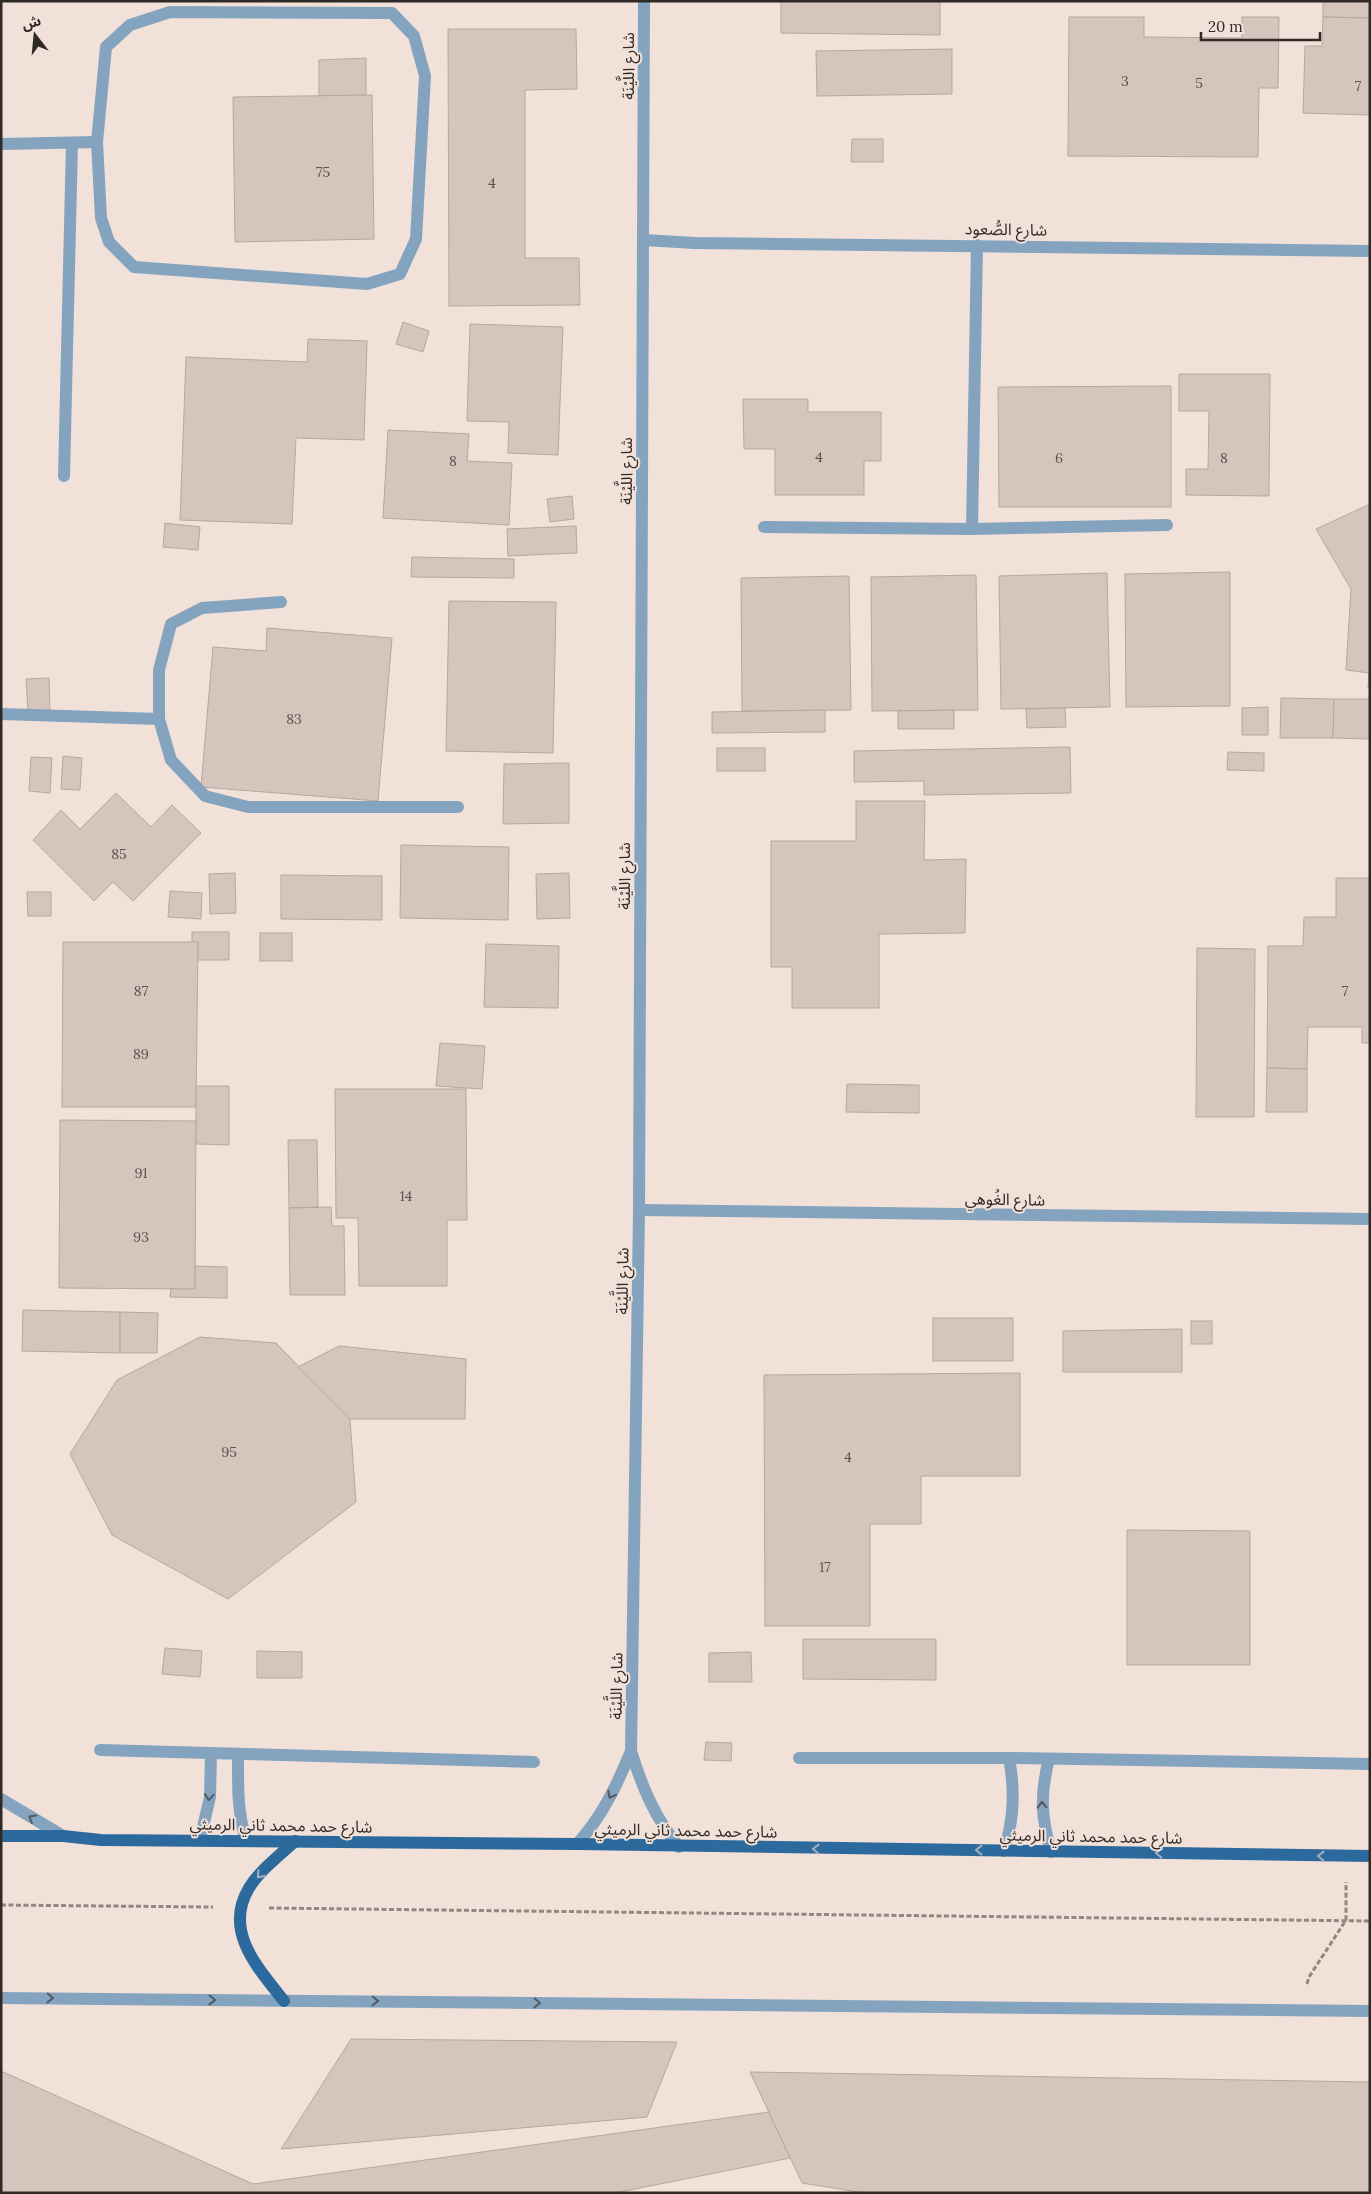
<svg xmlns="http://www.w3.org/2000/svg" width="1371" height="2194" viewBox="0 0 1371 2194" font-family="Lora,'Noto Sans Arabic',serif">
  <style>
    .building { fill: #d5c5bc; stroke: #b7a79e }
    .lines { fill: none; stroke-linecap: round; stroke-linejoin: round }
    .path { stroke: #918680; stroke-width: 3; stroke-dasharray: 5 2.5; stroke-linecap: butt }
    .minor { stroke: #84a3bf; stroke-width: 12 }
    .major { stroke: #2c6a9d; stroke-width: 12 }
    .oneway { stroke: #525a64 }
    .oneway2 { stroke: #a2b1c0 }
    .labels { text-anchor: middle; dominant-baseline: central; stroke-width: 4; stroke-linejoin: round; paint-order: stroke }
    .number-label { font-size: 14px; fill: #59514c }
    .street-label { font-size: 16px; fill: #302a27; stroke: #f1e1d8 }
  </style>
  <rect width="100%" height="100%" fill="#f1e1d8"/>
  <g class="building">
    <polygon points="781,1 940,1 940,35 781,33"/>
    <polygon points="1323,1 1370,1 1370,18 1323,17"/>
    <polygon points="1069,17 1144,17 1144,37 1242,38 1242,17 1279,17 1278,88 1259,88 1258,157 1068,156"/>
    <polygon points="1323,17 1370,18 1370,115 1303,113 1305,46 1322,46"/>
    <polygon points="448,29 576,29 577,89 525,90 525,258 579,258 580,305 449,306"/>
    <polygon points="952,49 952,94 817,96 816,51"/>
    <polygon points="366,58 366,95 319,96 319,60"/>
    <polygon points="372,95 374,239 235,242 233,97"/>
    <polygon points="852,139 883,139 883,162 851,162"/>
    <polygon points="403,322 429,331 423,352 396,344"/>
    <polygon points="470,324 563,327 558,455 508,453 509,422 467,421"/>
    <polygon points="308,339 367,341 364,440 296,438 292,524 180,520 186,357 307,362"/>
    <polygon points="1179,374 1270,374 1269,496 1186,495 1186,469 1208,469 1209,411 1179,411"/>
    <polygon points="1171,386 1171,507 999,507 998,387"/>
    <polygon points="743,399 808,399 808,412 881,412 881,461 864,461 864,495 775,495 775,449 744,449"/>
    <polygon points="388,430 469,434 467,461 512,463 509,525 383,518"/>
    <polygon points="572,496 574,519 550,522 547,499"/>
    <polygon points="1370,504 1370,688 1368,688 1369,673 1346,670 1351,589 1316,529"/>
    <polygon points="165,523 200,527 198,550 163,547"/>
    <polygon points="576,526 577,553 508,556 507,529"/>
    <polygon points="412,557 514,559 514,578 411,577"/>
    <polygon points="1230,572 1230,706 1126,707 1125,574"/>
    <polygon points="1107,573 1110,707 1001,709 999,576"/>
    <polygon points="976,575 978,710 872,711 871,577"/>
    <polygon points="849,576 851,710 742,711 741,578"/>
    <polygon points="449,601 556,602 553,753 446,751"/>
    <polygon points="267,628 392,638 378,801 201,787 213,647 266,651"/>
    <polygon points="49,678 50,710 28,711 26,679"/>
    <polygon points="1281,698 1334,699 1333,738 1280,738"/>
    <polygon points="1334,699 1370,699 1370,739 1333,738"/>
    <polygon points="1268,707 1268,735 1242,735 1242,708"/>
    <polygon points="1065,708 1066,727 1027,728 1026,709"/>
    <polygon points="825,710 825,732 712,733 712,712"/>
    <polygon points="954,710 954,729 898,729 898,711"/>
    <polygon points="1070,747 1071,793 924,795 924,781 854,782 854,751"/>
    <rect x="717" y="748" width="48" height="23"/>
    <polygon points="1228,752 1264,753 1264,771 1227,770"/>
    <polygon points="63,756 82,758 80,790 61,789"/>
    <polygon points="31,757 52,758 50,793 29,791"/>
    <polygon points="569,763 569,823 503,824 504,764"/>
    <polygon points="116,793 151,827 172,805 201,833 133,901 113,882 94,901 33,840 61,810 80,829"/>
    <polygon points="856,801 925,801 924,860 966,859 965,933 879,934 879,1008 792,1008 792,967 771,967 771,841 856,841"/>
    <polygon points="401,845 509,847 508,920 400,918"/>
    <polygon points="235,873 236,913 210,914 209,874"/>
    <polygon points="569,873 570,918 537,919 536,874"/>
    <polygon points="281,875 382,876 382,920 281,919"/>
    <polygon points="1336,878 1370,878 1370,1043 1362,1043 1362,1027 1308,1027 1307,1069 1267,1068 1268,946 1303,946 1304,917 1336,917"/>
    <polygon points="170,891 202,893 201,919 168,917"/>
    <polygon points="27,892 51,892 51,916 28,916"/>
    <polygon points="192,932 229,932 229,960 197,960 198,942 192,943"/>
    <rect x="260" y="933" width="32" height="28"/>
    <polygon points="63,942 198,942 196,1107 62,1107"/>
    <polygon points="486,944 559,946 558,1008 484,1007"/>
    <polygon points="1197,948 1255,949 1254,1117 1196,1117"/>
    <polygon points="440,1043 485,1046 482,1089 436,1086"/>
    <polygon points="1267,1068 1307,1069 1307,1112 1266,1112"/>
    <polygon points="847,1084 919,1085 919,1113 846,1112"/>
    <polygon points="196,1086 229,1086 229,1145 196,1144"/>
    <polygon points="335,1089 466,1089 467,1220 447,1220 447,1286 359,1286 358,1218 336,1218"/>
    <polygon points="60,1120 196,1121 195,1289 59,1288"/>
    <polygon points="288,1140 317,1140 318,1207 289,1208"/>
    <polygon points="331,1207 332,1226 344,1226 345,1295 290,1295 289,1208"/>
    <polygon points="195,1266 227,1267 227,1298 170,1297 171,1289 195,1289"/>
    <polygon points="23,1310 120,1312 120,1353 22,1351"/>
    <polygon points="120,1312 158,1313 157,1353 120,1353"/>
    <rect x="933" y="1318" width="80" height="43"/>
    <rect x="1191" y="1321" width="21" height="23"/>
    <polygon points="1182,1329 1182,1372 1063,1372 1063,1331"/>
    <polygon points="200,1337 276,1343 350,1419 356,1502 228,1599 112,1535 70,1454 117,1380"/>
    <polygon points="339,1346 466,1359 465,1419 350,1419 298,1367"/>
    <polygon points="1020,1373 1020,1476 921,1476 921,1524 870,1524 870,1626 765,1626 764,1375"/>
    <polygon points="1127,1530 1250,1531 1250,1665 1127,1665"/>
    <polygon points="803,1639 936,1639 936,1680 803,1679"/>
    <polygon points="165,1648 202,1651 200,1677 162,1674"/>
    <polygon points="257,1651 302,1652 302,1678 257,1678"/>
    <polygon points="751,1652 752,1682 709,1682 709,1653"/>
    <polygon points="706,1742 732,1743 731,1761 704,1760"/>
    <polygon points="351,2039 677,2042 647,2117 281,2149"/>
    <polygon points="1,2071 253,2184 769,2112 790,2158 615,2193 1,2193"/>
    <polygon points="750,2072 1370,2082 1370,2193 864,2193 802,2183"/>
  </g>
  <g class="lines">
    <g class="path">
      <polyline points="1,1905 213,1907"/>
      <polyline points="269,1908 1370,1921"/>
      <polyline points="1307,1984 1309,1977 1346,1920 1346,1882"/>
    </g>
    <g class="minor">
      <path d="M 644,1 L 639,1210 L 631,1751 C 642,1787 655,1818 679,1847"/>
      <polygon points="170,12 392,13 414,36 425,76 416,239 400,274 367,284 134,267 109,242 101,218 97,142 106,47 130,25"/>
      <polyline points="1,144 97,142"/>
      <polyline points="643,240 695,243 1370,251"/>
      <polyline points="64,476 72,143"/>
      <polyline points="764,527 972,529 1167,525"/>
      <polyline points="972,529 977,245"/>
      <polyline points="281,602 202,608 171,624 159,670 159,719 171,760 205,796 248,807 458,807"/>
      <polyline points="1,714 159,719"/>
      <polyline points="639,1210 1370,1219"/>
      <polyline points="100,1750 534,1762"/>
      <path d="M 238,1754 C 238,1784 237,1811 246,1840"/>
      <polyline points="799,1758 1009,1758 1370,1764"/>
      <path d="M 1049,1759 C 1040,1794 1041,1817 1051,1852"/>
      <polyline points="1,1799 63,1836"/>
      <polyline points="200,1840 210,1797 211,1754"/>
      <path d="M 577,1844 C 602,1817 617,1785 631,1751"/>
      <path d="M 1004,1851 C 1014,1819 1015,1791 1009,1758"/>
      <polyline points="1,1998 1370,2011"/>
    </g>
    <g class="major">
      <polyline points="1,1836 63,1836 101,1840 577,1844 1370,1856"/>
      <path d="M 284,2001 C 258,1968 223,1931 249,1888 C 260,1870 280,1855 295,1841"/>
    </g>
  </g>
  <defs><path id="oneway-chevron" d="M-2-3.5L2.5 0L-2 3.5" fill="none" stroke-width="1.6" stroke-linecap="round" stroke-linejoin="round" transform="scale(1.25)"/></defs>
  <g class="oneway">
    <use href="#oneway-chevron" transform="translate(611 1795) rotate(118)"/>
    <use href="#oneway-chevron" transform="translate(209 1797) rotate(95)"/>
    <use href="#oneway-chevron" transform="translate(1042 1805) rotate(-91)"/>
    <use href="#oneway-chevron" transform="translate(32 1818) rotate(-149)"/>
    <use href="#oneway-chevron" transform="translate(50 1998) rotate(1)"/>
    <use href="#oneway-chevron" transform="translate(212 2000) rotate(1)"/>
    <use href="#oneway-chevron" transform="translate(375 2001) rotate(1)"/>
    <use href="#oneway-chevron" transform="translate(537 2003) rotate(1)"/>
  </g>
  <g class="oneway2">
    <use href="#oneway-chevron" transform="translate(816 1849) rotate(-179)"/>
    <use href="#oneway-chevron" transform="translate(979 1850) rotate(-179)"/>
    <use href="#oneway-chevron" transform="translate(1159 1853) rotate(-179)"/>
    <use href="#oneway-chevron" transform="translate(1321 1856) rotate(-179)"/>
    <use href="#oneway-chevron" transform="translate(260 1875) rotate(132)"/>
  </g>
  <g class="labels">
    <g class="number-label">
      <text x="1125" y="81">3</text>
      <text x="1199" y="83">5</text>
      <text x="1358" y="86">7</text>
      <text x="323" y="172">75</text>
      <text x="492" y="183">4</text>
      <text x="819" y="457">4</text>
      <text x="1059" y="458">6</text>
      <text x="1224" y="458">8</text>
      <text x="453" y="461">8</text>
      <text x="294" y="719">83</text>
      <text x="119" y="854">85</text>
      <text x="141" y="991">87</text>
      <text x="1345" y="991">7</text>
      <text x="141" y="1054">89</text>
      <text x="141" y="1173">91</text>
      <text x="406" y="1196">14</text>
      <text x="141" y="1237">93</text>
      <text x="229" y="1452">95</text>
      <text x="848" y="1457">4</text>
      <text x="825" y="1567">17</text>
    </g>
    <g class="street-label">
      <text transform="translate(628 66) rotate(-90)">شارع اللَّيْنَة</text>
      <text transform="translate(1006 229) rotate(1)">شارع الصُّعود</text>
      <text transform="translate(626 471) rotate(-90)">شارع اللَّيْنَة</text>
      <text transform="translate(624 876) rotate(-90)">شارع اللَّيْنَة</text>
      <text transform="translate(1005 1199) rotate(1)">شارع الغُوهي</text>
      <text transform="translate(622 1281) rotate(-89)">شارع اللَّيْنَة</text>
      <text transform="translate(616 1686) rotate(-89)">شارع اللَّيْنَة</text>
      <text transform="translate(281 1825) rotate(1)">شارع حمد محمد ثاني الرميثي</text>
      <text transform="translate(686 1830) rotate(1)">شارع حمد محمد ثاني الرميثي</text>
      <text transform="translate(1091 1836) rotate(1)">شارع حمد محمد ثاني الرميثي</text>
    </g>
  </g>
  <rect width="1371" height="2194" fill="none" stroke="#302a27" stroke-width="5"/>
  <g transform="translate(35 35) rotate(344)" stroke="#f1e1d8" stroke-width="4" paint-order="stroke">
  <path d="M0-4L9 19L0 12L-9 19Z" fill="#302a27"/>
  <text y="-8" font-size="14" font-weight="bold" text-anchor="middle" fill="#302a27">ش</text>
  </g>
  <path d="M1201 32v8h119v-8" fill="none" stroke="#302a27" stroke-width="2.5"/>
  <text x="1208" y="32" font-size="15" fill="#302a27" stroke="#f1e1d8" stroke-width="4" paint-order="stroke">20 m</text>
</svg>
